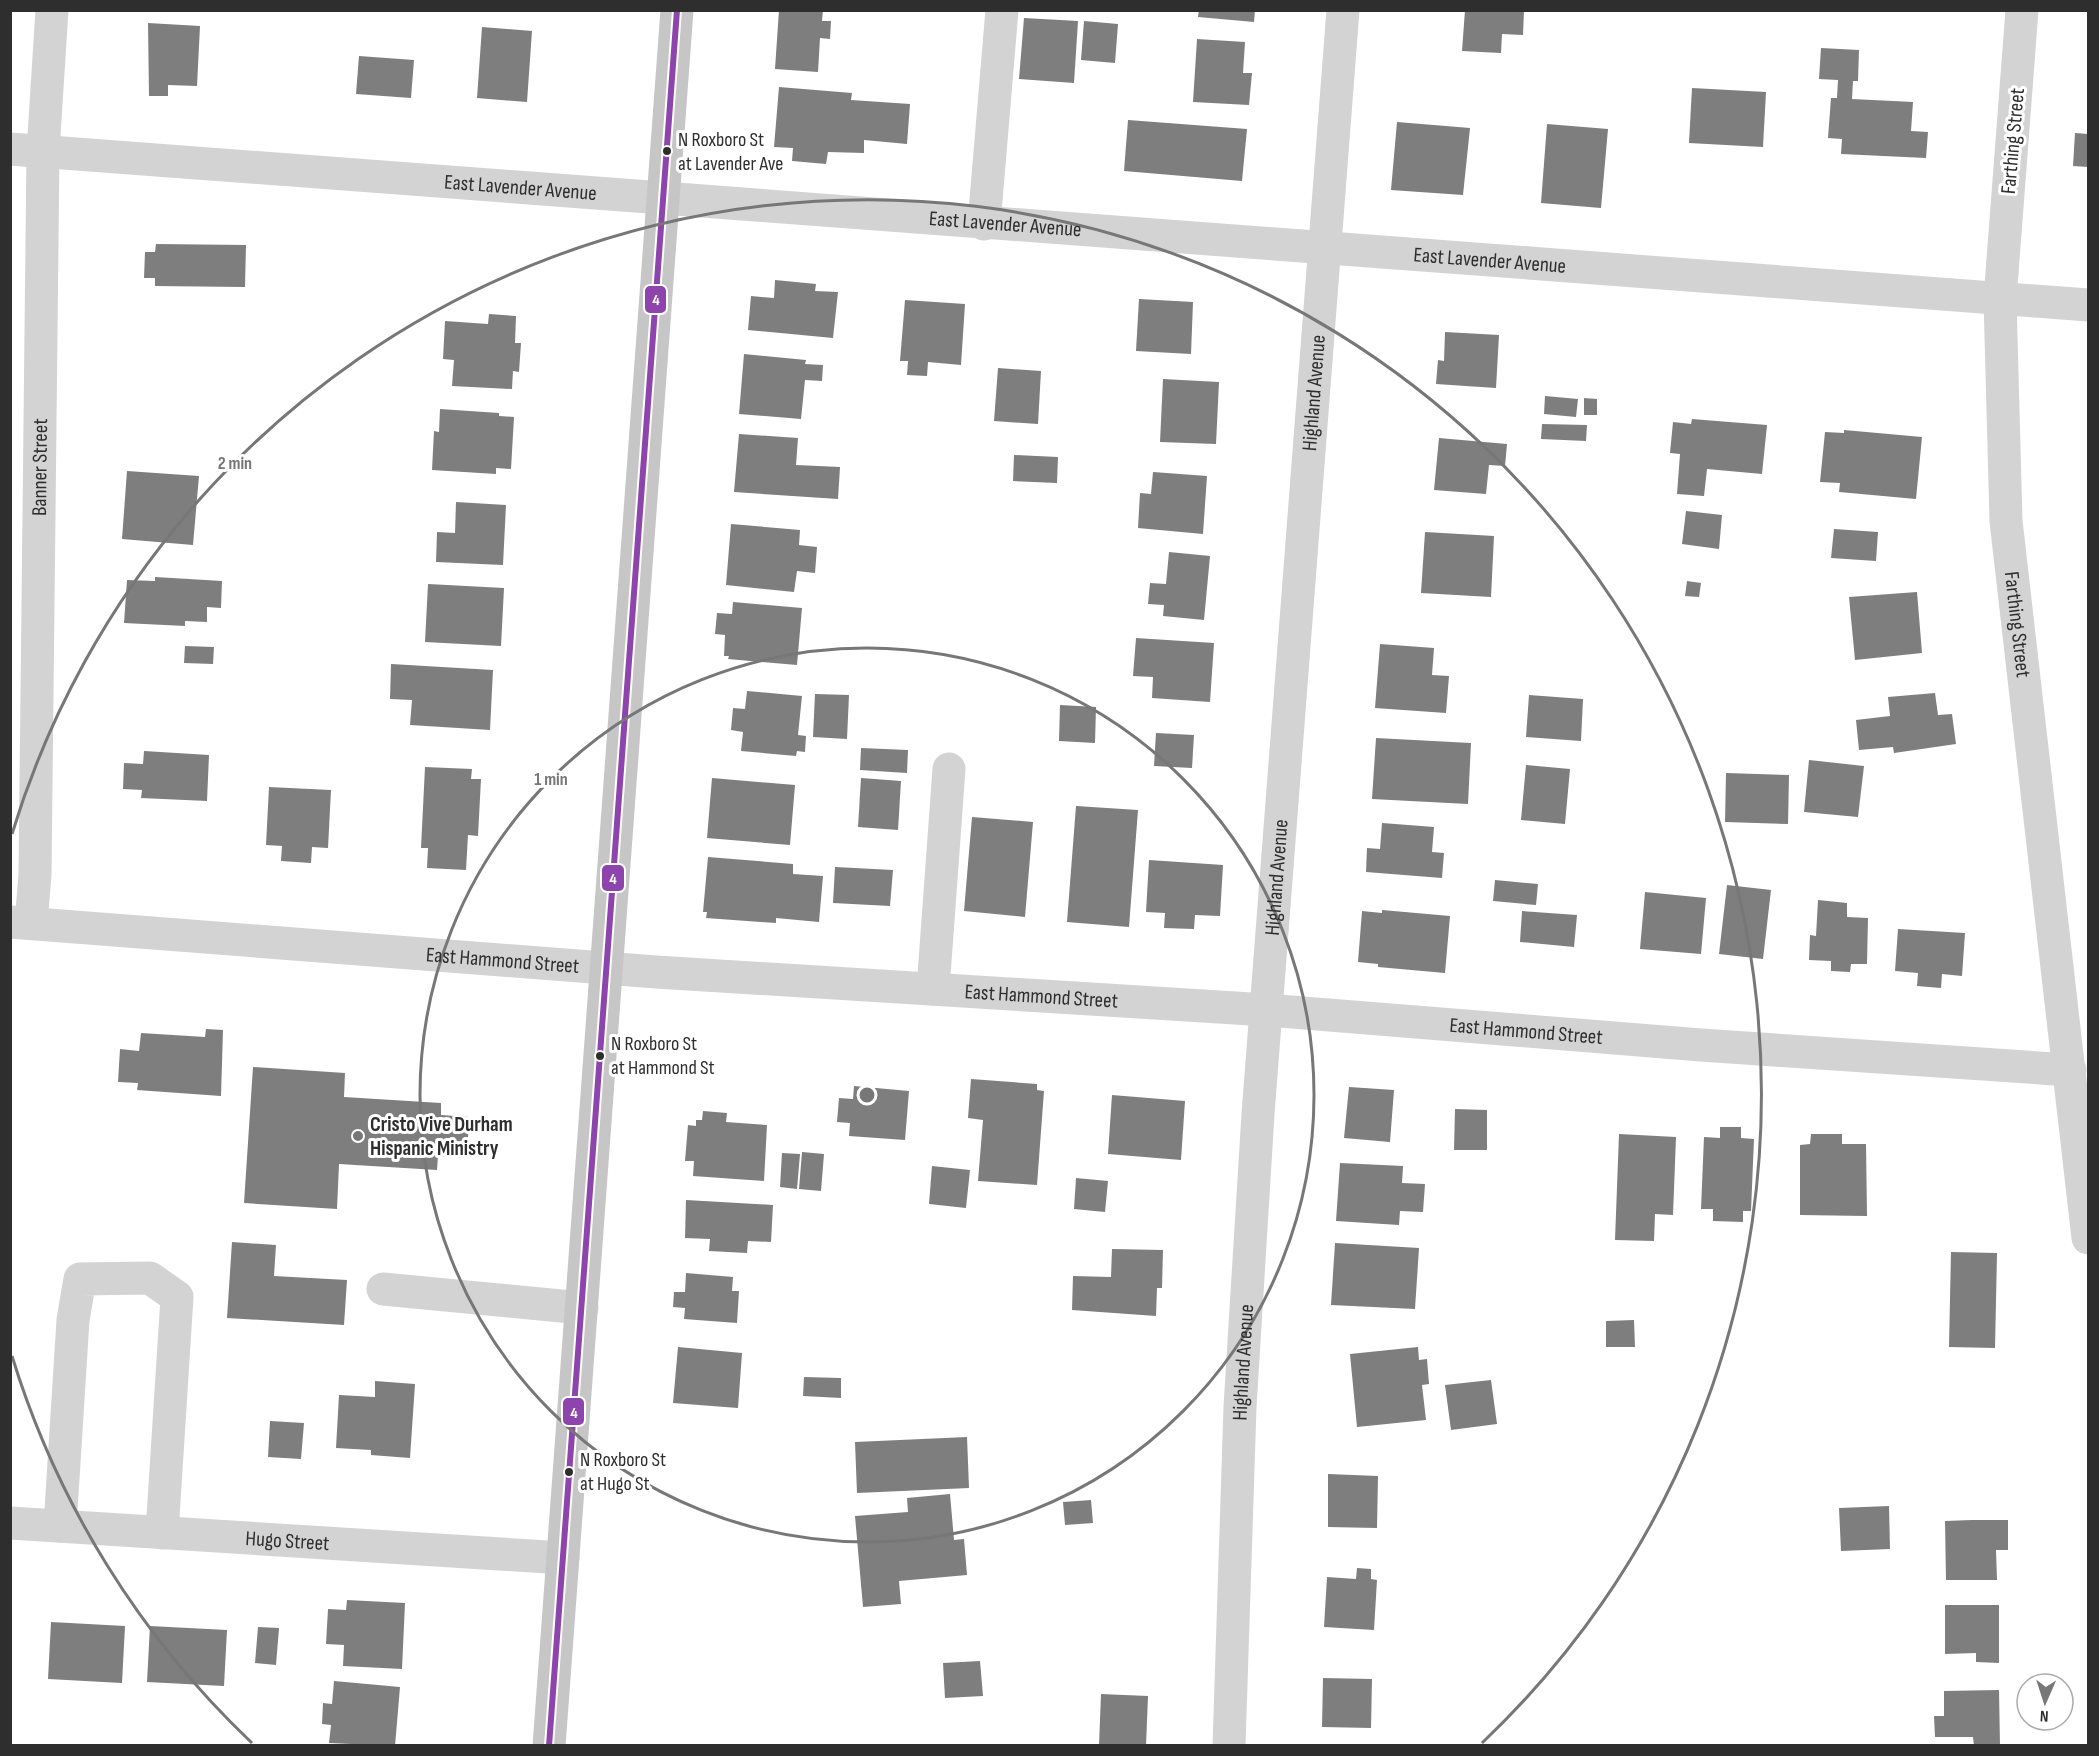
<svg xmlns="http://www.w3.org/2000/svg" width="2099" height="1756" viewBox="0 0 2099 1756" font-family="'Sofia Sans Condensed',sans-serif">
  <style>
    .building { fill: #7e7e7e }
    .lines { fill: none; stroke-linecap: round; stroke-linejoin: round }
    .minor { stroke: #d3d3d3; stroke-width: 33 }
    .major { stroke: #c6c6c6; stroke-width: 33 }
    .bus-1-casing { stroke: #fff; stroke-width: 10 }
    .bus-1 { stroke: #8e44ad; stroke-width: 6 }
    .ring { fill: none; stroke: #777; stroke-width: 3 }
    .bus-dot { fill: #2e2e2e; stroke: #fff; stroke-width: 2 }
    .poi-dot { fill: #777; stroke: #fff; stroke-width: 2 }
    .labels { text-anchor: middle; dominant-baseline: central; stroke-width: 6; stroke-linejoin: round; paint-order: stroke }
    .bus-label { font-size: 20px; fill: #2e2e2e; stroke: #fff; text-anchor: start }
    .street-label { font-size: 21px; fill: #2e2e2e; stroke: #fff }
    .poi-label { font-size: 21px; font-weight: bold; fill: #2e2e2e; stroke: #fff; text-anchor: start }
    .centre { fill: #777; stroke: #fff; stroke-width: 3 }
    .ring-label { font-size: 18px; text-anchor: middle; font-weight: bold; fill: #777; stroke: #fff; stroke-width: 6; stroke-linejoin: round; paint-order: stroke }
    .line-badge { stroke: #fff; stroke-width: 2 }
    .badge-label { font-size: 16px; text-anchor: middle; font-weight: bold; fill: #fff }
  </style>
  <rect width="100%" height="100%" fill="#fff"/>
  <g class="building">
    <polygon points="779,10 823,10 822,21 831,21 830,39 820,38 818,72 775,69"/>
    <polygon points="1199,10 1255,10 1254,22 1198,17"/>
    <polygon points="1465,10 1524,10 1523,35 1502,34 1501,53 1462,51"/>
    <polygon points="1024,18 1078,21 1074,83 1019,79"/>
    <polygon points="1084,21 1118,24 1115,63 1081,60"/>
    <polygon points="148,23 200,26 197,86 168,85 168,96 149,96"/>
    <polygon points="482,27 532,31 527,102 477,98"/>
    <polygon points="1197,39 1245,42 1243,73 1252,73 1249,105 1193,102"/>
    <polygon points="1821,48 1859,50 1858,81 1853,81 1852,99 1913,102 1911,131 1928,132 1926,158 1841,154 1842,139 1828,138 1831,98 1837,98 1838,80 1819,79"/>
    <polygon points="359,56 414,60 411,98 356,94"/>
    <polygon points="779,87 852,93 851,100 910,104 907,144 864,140 864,153 828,152 826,164 792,161 793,148 774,147"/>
    <polygon points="1692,88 1766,92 1763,147 1689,143"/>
    <polygon points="1128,120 1247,129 1242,181 1124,171"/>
    <polygon points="1397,122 1470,128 1463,195 1391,190"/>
    <polygon points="1547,124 1608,129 1601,208 1541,203"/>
    <polygon points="2075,133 2088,134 2088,167 2073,166"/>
    <polygon points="156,244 246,245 245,287 155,286 155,278 144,278 145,252 155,252"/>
    <polygon points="775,280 816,284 815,291 838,292 833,338 748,330 751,296 774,298"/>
    <polygon points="1139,299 1193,302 1191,354 1136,351"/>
    <polygon points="905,300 965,304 961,365 928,362 927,376 907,375 908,361 900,361"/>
    <polygon points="489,314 516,316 515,343 521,343 519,372 513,371 512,389 452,386 454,360 443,359 445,321 488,324"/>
    <polygon points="1445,332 1499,335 1496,388 1436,384 1438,360 1444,361"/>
    <polygon points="744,354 806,360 805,364 823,365 822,381 805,380 801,419 739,414"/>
    <polygon points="998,368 1041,371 1038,424 994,421"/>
    <polygon points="1163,379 1219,382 1216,444 1160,442"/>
    <polygon points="1545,396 1578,399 1576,417 1544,414"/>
    <polygon points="1584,398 1597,399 1597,415 1584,415"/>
    <polygon points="440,409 499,413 499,416 514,417 511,469 496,468 496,474 432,470 434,431 439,432"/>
    <polygon points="1692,419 1767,425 1762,474 1707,469 1704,496 1677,494 1680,454 1670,453 1673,422 1691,424"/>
    <polygon points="1542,424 1587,425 1586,441 1541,439"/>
    <polygon points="1844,430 1922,437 1916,499 1839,492 1840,483 1820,482 1825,432 1844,433"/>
    <polygon points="739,434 798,438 796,465 840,467 838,499 734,492"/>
    <polygon points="1439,438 1507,444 1505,466 1489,465 1486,494 1434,490"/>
    <polygon points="1014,455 1058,457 1057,483 1013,481"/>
    <polygon points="127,471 199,476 193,545 122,539"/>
    <polygon points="1153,472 1207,476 1203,534 1138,528 1140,493 1151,494"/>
    <polygon points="456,502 506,505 503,565 436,562 437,532 455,533"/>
    <polygon points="1686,511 1722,515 1719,549 1682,544"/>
    <polygon points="731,524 800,530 799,545 817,547 815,573 797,571 794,592 726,585"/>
    <polygon points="1834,529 1878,532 1876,561 1831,558"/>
    <polygon points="1425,532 1494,536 1491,597 1421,593"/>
    <polygon points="1169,552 1210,556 1204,620 1163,616 1164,605 1148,604 1150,583 1166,584"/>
    <polygon points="155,577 222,581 221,608 207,607 207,622 185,621 185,626 124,623 127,580 155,581"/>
    <polygon points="1687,581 1701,583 1699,597 1685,596"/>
    <polygon points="428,584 504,588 501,646 425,642"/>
    <polygon points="1917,592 1922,653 1855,660 1849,597"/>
    <polygon points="733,602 802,608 797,665 728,659 729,656 724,656 725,635 715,634 717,613 732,614"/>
    <polygon points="1136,638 1214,643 1210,702 1152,698 1153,677 1133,676"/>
    <polygon points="1380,644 1434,648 1432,675 1449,676 1446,713 1375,708"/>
    <polygon points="185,646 214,647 213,664 184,663"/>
    <polygon points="391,664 493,670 490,730 410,725 412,700 390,699"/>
    <polygon points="747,691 802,696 798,735 806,736 805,752 797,751 796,756 741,751 743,732 731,730 733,708 745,709"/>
    <polygon points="1935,693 1938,715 1952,714 1956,744 1894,753 1893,747 1859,750 1856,720 1890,716 1888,697"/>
    <polygon points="815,694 849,695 847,739 813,737"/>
    <polygon points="1529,695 1583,699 1581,741 1526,737"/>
    <polygon points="1060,705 1096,707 1095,743 1059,741"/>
    <polygon points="1156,733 1194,735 1192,768 1154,766"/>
    <polygon points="1376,738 1471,743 1468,804 1372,799"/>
    <polygon points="861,748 908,750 907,773 860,770"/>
    <polygon points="144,751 209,755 207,801 141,798 142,790 123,789 124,763 143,764"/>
    <polygon points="1809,760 1864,766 1858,817 1804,812"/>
    <polygon points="1526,765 1570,769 1565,824 1521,820"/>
    <polygon points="425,767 472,769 471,779 481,779 478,836 468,835 466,870 427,868 428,848 421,848"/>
    <polygon points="1726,773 1789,775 1788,824 1725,822"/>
    <polygon points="712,778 795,785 790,845 707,838"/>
    <polygon points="861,778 901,781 898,830 858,827"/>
    <polygon points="269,787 331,790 328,848 312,847 311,863 281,861 282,846 266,845"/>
    <polygon points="1076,806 1138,810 1129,927 1067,922"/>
    <polygon points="972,817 1033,822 1025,917 964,911"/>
    <polygon points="1382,823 1434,827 1432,852 1444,853 1442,878 1366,872 1367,848 1380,849"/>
    <polygon points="708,857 793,864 793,874 823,876 819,922 776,918 776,923 706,918 707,912 703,912"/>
    <polygon points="1149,860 1223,865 1220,916 1195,915 1194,929 1164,928 1165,913 1146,912"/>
    <polygon points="835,867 893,870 890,906 833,903"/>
    <polygon points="1495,880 1538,884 1536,905 1493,901"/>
    <polygon points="1727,885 1771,890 1763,959 1719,954"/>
    <polygon points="1645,892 1706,898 1701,954 1640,949"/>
    <polygon points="1818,900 1847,903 1847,917 1868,918 1867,964 1851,964 1850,972 1831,971 1831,961 1809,960 1810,935 1816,936"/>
    <polygon points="1382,910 1450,916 1445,973 1378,967 1378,964 1358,962 1362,911 1382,913"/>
    <polygon points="1522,911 1577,915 1574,947 1520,942"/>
    <polygon points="1898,929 1965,933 1962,976 1942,974 1941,988 1917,986 1918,973 1895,971"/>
    <polygon points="206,1029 223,1030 221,1096 137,1090 138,1083 118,1082 120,1049 139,1051 141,1033 205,1037"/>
    <polygon points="253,1067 345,1073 344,1097 441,1103 441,1115 469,1117 467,1158 438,1156 437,1170 339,1164 337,1209 244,1203"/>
    <polygon points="971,1079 1037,1084 1037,1090 1044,1091 1037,1185 978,1181 983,1120 968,1118"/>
    <polygon points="854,1086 909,1091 905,1140 849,1136 850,1123 837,1122 839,1098 853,1099"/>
    <polygon points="1349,1087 1394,1090 1390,1142 1344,1138"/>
    <polygon points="1112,1095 1185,1101 1181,1160 1108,1154"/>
    <polygon points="1455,1109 1487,1110 1487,1150 1454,1150"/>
    <polygon points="703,1111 727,1113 726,1122 767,1125 764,1181 693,1176 694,1161 685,1161 688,1125 696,1126 696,1120 702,1120"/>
    <polygon points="1720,1127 1741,1127 1741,1138 1754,1139 1751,1211 1743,1211 1743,1222 1713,1221 1713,1209 1701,1209 1704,1137 1720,1138"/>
    <polygon points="1619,1134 1676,1137 1673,1215 1655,1214 1654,1241 1615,1240"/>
    <polygon points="1811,1134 1842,1134 1842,1144 1866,1144 1867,1216 1800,1215 1800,1145 1810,1144"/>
    <polygon points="802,1152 824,1154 821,1191 799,1189"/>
    <polygon points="782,1153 800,1154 797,1189 780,1187"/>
    <polygon points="1340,1163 1403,1166 1402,1183 1425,1184 1423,1212 1400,1211 1399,1225 1336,1221"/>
    <polygon points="932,1166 970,1170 966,1208 929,1204"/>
    <polygon points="1076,1178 1108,1181 1105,1212 1074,1209"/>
    <polygon points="686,1200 773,1205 771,1242 748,1241 747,1253 709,1251 710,1239 685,1238"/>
    <polygon points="232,1242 276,1245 274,1276 347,1280 344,1325 227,1318"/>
    <polygon points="1335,1243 1419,1248 1415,1309 1331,1305"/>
    <polygon points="1112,1249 1163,1250 1162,1288 1157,1288 1156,1316 1072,1310 1073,1276 1111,1277"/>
    <polygon points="1951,1252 1997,1253 1995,1348 1949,1347"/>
    <polygon points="686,1273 733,1277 732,1291 739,1291 737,1323 684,1319 685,1308 673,1307 674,1292 685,1292"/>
    <polygon points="1634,1320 1635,1347 1606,1347 1606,1321"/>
    <polygon points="678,1347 742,1353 738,1408 673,1403"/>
    <polygon points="1418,1347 1419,1360 1427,1359 1429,1384 1422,1385 1426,1420 1357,1427 1350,1354"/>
    <polygon points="804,1377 841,1378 841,1398 803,1396"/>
    <polygon points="1491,1380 1497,1424 1451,1430 1445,1385"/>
    <polygon points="375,1381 415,1384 410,1458 371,1455 371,1450 336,1448 339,1395 375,1397"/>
    <polygon points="270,1421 304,1423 301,1459 268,1457"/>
    <polygon points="967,1437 969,1488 857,1493 855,1442"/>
    <polygon points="1328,1474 1378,1476 1377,1528 1328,1527"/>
    <polygon points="950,1494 954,1540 964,1539 967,1575 899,1581 901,1604 863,1607 855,1516 908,1512 907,1498"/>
    <polygon points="1091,1500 1093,1523 1065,1525 1063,1502"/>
    <polygon points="1889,1506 1890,1549 1841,1551 1839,1508"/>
    <polygon points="1972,1520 2008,1520 2008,1550 1996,1550 1997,1580 1946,1580 1945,1521"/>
    <polygon points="1357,1568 1371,1569 1371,1579 1377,1580 1374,1630 1324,1627 1327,1577 1356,1579"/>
    <polygon points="347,1600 405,1603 402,1669 343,1666 344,1645 326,1644 328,1609 346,1610"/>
    <polygon points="1945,1605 1999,1605 1999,1663 1976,1662 1976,1653 1945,1654"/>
    <polygon points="51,1622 125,1626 122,1683 48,1679"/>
    <polygon points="150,1626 227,1630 224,1686 147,1682"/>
    <polygon points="258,1627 279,1628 276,1665 255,1663"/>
    <polygon points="980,1661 983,1696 945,1698 943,1663"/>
    <polygon points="1323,1678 1372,1679 1371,1728 1322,1727"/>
    <polygon points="334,1681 400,1687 395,1746 329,1743 331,1725 322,1724 323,1703 332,1704"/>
    <polygon points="1999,1690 2000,1746 1974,1746 1973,1737 1935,1737 1934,1716 1944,1716 1944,1691"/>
    <polygon points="1101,1694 1148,1696 1146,1746 1099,1746"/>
  </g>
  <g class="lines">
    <g class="minor">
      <path id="s1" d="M 2022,10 L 2000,299 L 2006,521 L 2088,1238"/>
      <path id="s2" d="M 10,149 L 2088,305"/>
      <polyline points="984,224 1002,10"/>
      <path id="s3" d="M 10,922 L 656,972 L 1267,1010 L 1701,1045 L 2070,1070"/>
      <path id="s4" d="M 31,923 L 35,875 L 43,151 L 52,10"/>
      <polyline points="933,989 949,769"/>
      <polyline points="383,1289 582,1308"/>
      <path id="s5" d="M 10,1523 L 563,1558"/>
      <polyline points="60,1526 73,1320 80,1279 150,1278 177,1297 162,1533"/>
      <path id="s6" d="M 1229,1746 L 1240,1407 L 1258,1114 L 1343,10"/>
    </g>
    <polyline class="major" points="549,1746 677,10"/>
    <g class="bus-1-casing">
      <polyline id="bus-1" points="549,1746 677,10"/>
    </g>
    <use href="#bus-1" class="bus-1"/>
  </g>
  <g class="ring">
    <circle cx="867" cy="1095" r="447"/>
    <path d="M252 1743A894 894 0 0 1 12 1356M12 834A894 894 0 1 1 1482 1743"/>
  </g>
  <g class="bus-dot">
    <circle cx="667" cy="151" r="5"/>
    <circle cx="600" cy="1056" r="5"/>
    <circle cx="569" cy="1472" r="5"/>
  </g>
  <circle class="poi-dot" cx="358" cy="1136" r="6"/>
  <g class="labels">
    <g class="bus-label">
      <text x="678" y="140">N Roxboro St<tspan x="678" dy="24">at Lavender Ave</tspan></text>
      <text x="611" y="1044">N Roxboro St<tspan x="611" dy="24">at Hammond St</tspan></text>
      <text x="580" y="1460">N Roxboro St<tspan x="580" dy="24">at Hugo St</tspan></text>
    </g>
    <g class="street-label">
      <text transform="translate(2013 141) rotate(-85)">Farthing Street</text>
      <text stroke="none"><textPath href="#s2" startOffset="512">East Lavender Avenue</textPath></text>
      <text stroke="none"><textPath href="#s2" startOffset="998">East Lavender Avenue</textPath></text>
      <text stroke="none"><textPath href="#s2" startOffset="1484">East Lavender Avenue</textPath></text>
      <text stroke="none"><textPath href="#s6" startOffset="1356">Highland Avenue</textPath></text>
      <text stroke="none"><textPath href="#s4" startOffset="456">Banner Street</textPath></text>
      <text stroke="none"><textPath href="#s1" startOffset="616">Farthing Street</textPath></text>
      <text stroke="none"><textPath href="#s6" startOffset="870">Highland Avenue</textPath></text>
      <text stroke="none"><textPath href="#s3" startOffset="494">East Hammond Street</textPath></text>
      <text stroke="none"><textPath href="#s3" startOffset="1034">East Hammond Street</textPath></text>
      <text stroke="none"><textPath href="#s3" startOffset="1520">East Hammond Street</textPath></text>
      <text stroke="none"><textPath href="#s6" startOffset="384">Highland Avenue</textPath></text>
      <text stroke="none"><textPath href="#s5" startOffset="278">Hugo Street</textPath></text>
    </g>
    <g class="poi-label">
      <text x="370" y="1124">Cristo Vive Durham<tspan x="370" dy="24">Hispanic Ministry</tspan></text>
    </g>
  </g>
  <circle cx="867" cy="1095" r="9" class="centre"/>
  <g class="ring-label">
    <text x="235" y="469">2 min</text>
    <text x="551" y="785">1 min</text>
  </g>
  <g class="line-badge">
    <rect x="644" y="285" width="23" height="29" rx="6" fill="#8e44ad"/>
    <rect x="601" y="864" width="24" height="28" rx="6" fill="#8e44ad"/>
    <rect x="562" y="1397" width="23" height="29" rx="6" fill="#8e44ad"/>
  </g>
  <g class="badge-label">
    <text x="656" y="305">4</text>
    <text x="613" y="884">4</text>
    <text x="574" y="1418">4</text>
  </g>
  <rect width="2099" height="1756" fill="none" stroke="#2e2e2e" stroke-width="24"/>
  <g transform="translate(2045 1702) rotate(183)"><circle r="28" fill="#ffffff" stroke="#ababab" stroke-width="1.5"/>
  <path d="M0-4.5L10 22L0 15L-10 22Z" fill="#777777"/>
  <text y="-9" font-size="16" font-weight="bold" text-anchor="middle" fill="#2e2e2e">N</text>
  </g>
</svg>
